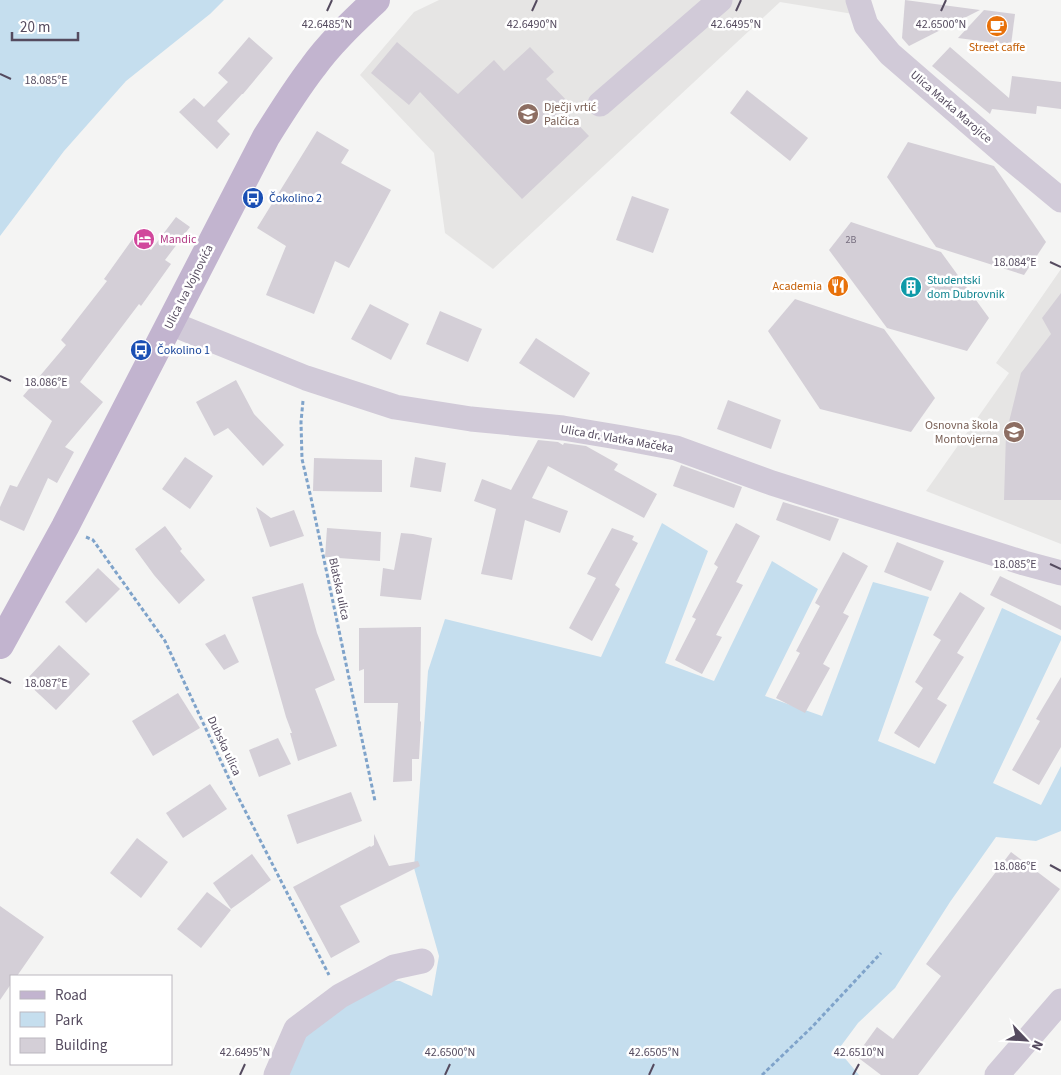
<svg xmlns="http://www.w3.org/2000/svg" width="1061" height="1075" viewBox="0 0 1061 1075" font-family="'Source Sans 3',sans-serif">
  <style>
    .education { fill: #e6e5e4 }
    .green { fill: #c5deee }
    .building { fill: #d4cfd7 }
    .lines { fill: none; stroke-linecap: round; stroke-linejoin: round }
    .path { stroke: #7fa3ca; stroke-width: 3; stroke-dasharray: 4 2.5; stroke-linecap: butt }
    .minor { stroke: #d1cad8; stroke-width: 25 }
    .major { stroke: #c2b4cf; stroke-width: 28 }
    .ticks { fill: none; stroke: #554b5f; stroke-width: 2 }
    .labels { text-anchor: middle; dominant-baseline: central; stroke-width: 5; stroke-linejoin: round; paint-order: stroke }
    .number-label { font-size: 10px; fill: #756c7d }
    .food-label { font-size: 12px; fill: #c56008; stroke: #fff }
    .education-label { font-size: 12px; fill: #785e54; stroke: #fff; text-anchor: start }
    .street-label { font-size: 12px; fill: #554b5f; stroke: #fff }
    .transit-label { font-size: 12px; fill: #164399; stroke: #fff; text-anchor: start }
    .hotel-label { font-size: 12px; fill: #b23c85; stroke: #fff; text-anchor: start }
    .culture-label { font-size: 12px; fill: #0d838f; stroke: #fff; text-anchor: start }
    .ticks-label { font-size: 12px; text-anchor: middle; fill: #554b5f; stroke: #fff; stroke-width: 5; stroke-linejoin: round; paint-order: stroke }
  </style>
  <rect width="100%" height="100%" fill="#f4f4f3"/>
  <g class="education">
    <polygon points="439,0 850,0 853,14 780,2 493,269 445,233 434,153 360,75 414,12"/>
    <polygon points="1061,269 1061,544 926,491 1009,373 996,363"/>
  </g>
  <g class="green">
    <polygon points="0,0 224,0 210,14 126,81 64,151 0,236"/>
    <polygon points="662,523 708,551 665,663 714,681 772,561 818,589 765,696 822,716 873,582 929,597 878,741 935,764 1002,608 1061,636 1061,640 993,783 1041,805 1061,766 1061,831 1036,841 996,837 950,902 895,988 858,1023 838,1050 859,1075 267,1075 358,978 400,981 432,996 439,956 414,868 428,671 445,619 601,657"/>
  </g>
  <g class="building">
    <polygon points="905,0 980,10 909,46 902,38"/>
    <polygon points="984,10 1015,14 1011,45 958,38"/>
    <polygon points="249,37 273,58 243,94 242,94 217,121 230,134 217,149 179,112 194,98 204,107 228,82 218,73"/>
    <polygon points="397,42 458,94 494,60 504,71 530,47 554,72 546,79 570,104 564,110 589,136 522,199 420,92 409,105 371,73"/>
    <polygon points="950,47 1009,98 1012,76 1061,82 1061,109 1037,106 1036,114 992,109 990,114 932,66"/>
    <polygon points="747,90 808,138 790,161 730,113"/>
    <polygon points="317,131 349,150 341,163 391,190 349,268 335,261 314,314 266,295 286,246 257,228"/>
    <polygon points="908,142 994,166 1046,242 1024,275 936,247 887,177"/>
    <polygon points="632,196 669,209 653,253 616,240"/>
    <polygon points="176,217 190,227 165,260 171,264 141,306 139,304 80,382 103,402 65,447 74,452 57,483 48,478 24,531 0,520 0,507 10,485 17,487 52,421 23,396 66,345 61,340 107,281 104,279 134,237 151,250"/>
    <polygon points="851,222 941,252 989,318 967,351 887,328 829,250"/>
    <polygon points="1061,293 1061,500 1004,500 1006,434 1021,373 1051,334 1042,318"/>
    <polygon points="795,299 884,329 935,398 911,432 820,409 768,331"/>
    <polygon points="370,304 409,324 391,360 351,339"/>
    <polygon points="440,311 482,329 468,362 426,344"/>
    <polygon points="536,338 590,373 574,398 519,363"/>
    <polygon points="236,380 254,414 284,445 263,466 228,428 214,436 196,402"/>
    <polygon points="728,400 781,420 771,449 717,429"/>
    <polygon points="538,440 558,442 563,445 564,443 586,446 618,464 614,470 657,494 644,518 548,466 532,498 568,511 560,533 525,520 512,580 481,574 496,509 474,501 482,479 511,490"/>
    <polygon points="185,457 213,476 190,509 162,489"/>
    <polygon points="415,457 446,463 441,492 410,487"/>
    <polygon points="314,458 382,460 382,492 313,491"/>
    <polygon points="681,465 742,487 734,508 673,486"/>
    <polygon points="783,502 839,519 830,541 776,520"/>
    <polygon points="256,507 271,518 294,510 304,536 270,547"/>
    <polygon points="736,523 760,536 736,582 743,585 716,635 722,637 702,674 675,660 696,619 692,617 718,567 714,564"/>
    <polygon points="165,526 182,549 180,551 205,580 179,604 154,575 135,549"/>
    <polygon points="327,528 381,532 380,561 325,557"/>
    <polygon points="612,528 634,536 632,540 638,543 615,585 620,589 592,641 569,628 596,578 587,574"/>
    <polygon points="401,533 413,534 432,538 421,600 380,596 383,568 394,570"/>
    <polygon points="897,542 944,561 931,591 884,572"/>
    <polygon points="843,552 868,566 843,613 849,616 823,664 830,668 805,713 776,698 800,653 796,651 820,606 815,603"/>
    <polygon points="98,568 120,589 86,623 65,602"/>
    <polygon points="1000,576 1061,606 1061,630 990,595"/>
    <polygon points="303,583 317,633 335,680 315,689 337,746 298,761 290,733 292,733 286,717 252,597"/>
    <polygon points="960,592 985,608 957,653 964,657 937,699 947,705 919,748 894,733 923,688 915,682 941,640 933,635"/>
    <polygon points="421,627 420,721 421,722 419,759 412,759 412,781 393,782 398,703 364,703 364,669 359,671 359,628"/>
    <polygon points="225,634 239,662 224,670 205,644"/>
    <polygon points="59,645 90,674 56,710 25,681"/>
    <polygon points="1061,677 1061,747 1039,785 1012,770 1040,721 1036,719"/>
    <polygon points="178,693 200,728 153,756 132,721"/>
    <polygon points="278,738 291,764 259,777 249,750"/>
    <polygon points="210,784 227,809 183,838 166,813"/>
    <polygon points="351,792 362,821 297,844 287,815"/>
    <polygon points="374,834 389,866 418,861 420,866 340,906 360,942 331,958 293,887 370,846 371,847 374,845"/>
    <polygon points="137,838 168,862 141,898 110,873"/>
    <polygon points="1011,852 1060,889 918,1075 881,1075 856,1056 877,1027 893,1039 941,976 926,964"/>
    <polygon points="252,854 271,880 231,909 213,883"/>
    <polygon points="207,892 231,910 201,948 177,929"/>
    <polygon points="0,906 44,937 17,976 11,976 11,984 0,1000"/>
  </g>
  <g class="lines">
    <g class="path">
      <polyline points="303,401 301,422 302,459 311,498 375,801"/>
      <polyline points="86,537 93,540 165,641 232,785 329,975"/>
      <polyline points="762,1075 812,1027 881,953"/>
    </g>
    <g class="minor">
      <polyline points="858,0 866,25 890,54 1009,157 1061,200"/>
      <polyline points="600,104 720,0"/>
      <polyline points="170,323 306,378 395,407 471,419 563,428 623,438 676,448 772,483 1024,563 1061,573"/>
      <polyline points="276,1075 296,1029 340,996 394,967 422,961"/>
      <polyline points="997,1075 1061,1001"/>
    </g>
    <path class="major" d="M 0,645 L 65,527 L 266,137 C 281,113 296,89 313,67 C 331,42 354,21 376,0"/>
  </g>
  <path class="ticks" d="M 327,11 L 332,0M 532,11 L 537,0M 736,11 L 741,0M 941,11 L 946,0M 0,74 L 11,79M 1050,262 L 1061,267M 0,376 L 11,381M 1050,564 L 1061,569M 0,678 L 11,683M 1050,865 L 1061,871M 240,1075 L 245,1064M 445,1075 L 450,1064M 649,1075 L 654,1064M 853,1075 L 859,1064"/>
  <defs>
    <g id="cafe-disc" transform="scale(1.125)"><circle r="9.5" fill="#e8710a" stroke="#fff"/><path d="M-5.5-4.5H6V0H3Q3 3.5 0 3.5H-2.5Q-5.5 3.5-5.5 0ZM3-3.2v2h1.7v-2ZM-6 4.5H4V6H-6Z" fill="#fff"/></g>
    <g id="school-disc" transform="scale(1.125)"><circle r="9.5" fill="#8d6e63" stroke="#fff"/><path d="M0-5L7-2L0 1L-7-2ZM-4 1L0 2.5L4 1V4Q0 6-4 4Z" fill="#fff"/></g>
    <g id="bus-disc" transform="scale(1.125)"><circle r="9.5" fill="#1a4fb4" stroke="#fff"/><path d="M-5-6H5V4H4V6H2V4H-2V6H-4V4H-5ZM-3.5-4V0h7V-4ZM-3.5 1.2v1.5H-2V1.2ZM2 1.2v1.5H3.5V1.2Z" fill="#fff"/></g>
    <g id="hotel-disc" transform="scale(1.125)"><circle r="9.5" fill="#d1479c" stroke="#fff"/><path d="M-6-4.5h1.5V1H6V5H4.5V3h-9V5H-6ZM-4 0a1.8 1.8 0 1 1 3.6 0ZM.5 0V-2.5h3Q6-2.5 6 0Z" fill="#fff"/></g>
    <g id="restaurant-disc" transform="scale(1.125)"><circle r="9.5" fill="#e8710a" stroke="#fff"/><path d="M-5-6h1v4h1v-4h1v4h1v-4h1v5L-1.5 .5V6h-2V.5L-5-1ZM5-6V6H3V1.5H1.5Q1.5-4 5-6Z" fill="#fff"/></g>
    <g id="building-disc" transform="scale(1.125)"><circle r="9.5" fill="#0f9aa8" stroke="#fff"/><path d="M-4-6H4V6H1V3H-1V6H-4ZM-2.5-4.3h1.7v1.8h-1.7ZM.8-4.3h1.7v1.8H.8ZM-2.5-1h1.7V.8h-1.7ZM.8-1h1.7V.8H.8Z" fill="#fff"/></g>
  </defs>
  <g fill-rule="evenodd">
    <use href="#cafe-disc" x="997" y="26"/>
    <use href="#school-disc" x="528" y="114"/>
    <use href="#bus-disc" x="253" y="198"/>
    <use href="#hotel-disc" x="144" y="239"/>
    <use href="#restaurant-disc" x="838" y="286"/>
    <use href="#building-disc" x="911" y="287"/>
    <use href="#bus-disc" x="141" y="350"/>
    <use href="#school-disc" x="1014" y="432"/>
  </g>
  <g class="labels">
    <g class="number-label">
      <text x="851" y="240">2B</text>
    </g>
    <g class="food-label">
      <text x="997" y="47">Street caffe</text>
      <text x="822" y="286" text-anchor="end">Academia</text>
    </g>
    <g class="education-label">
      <text x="544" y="107">Dječji vrtić<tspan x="544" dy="14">Palčica</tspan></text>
      <text x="998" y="425" text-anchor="end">Osnovna škola<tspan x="998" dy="14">Montovjerna</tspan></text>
    </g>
    <g class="street-label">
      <text transform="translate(951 107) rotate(41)">Ulica Marka Marojice</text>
      <text transform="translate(189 287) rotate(-63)">Ulica Iva Vojnovića</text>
      <text transform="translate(617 439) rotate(10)">Ulica dr. Vlatka Mačeka</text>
      <text transform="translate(339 589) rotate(78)">Blatska ulica</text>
      <text transform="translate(224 746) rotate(65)">Dubska ulica</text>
    </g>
    <g class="transit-label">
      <text x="269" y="198">Čokolino 2</text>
      <text x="157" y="350">Čokolino 1</text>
    </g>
    <g class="hotel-label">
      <text x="160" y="239">Mandic</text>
    </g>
    <g class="culture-label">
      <text x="927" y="280">Studentski<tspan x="927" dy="14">dom Dubrovnik</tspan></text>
    </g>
  </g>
  <g class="ticks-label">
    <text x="327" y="28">42.6485°N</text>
    <text x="532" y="28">42.6490°N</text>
    <text x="736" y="28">42.6495°N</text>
    <text x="941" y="28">42.6500°N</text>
    <text x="46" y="84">18.085°E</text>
    <text x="1015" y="266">18.084°E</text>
    <text x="46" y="386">18.086°E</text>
    <text x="1015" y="568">18.085°E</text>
    <text x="46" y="687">18.087°E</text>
    <text x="1015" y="870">18.086°E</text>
    <text x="245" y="1056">42.6495°N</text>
    <text x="450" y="1056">42.6500°N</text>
    <text x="654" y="1056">42.6505°N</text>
    <text x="859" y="1056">42.6510°N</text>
  </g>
  <rect x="10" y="975" width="162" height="90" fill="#ffffff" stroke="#bbb7bf"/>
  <rect x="20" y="991" width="25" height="8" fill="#c2b4cf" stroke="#bbb7bf"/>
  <text x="55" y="1000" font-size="15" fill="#554b5f">Road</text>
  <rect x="20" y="1012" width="25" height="15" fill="#c5deee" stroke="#bbb7bf"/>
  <text x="55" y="1025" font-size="15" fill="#554b5f">Park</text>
  <rect x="20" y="1038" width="25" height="15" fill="#d4cfd7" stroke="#bbb7bf"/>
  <text x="55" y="1050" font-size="15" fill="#554b5f">Building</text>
  <g transform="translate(1026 1040) rotate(115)" stroke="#ffffff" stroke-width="4" paint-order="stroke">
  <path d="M0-4L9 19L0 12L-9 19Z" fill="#554b5f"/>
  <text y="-8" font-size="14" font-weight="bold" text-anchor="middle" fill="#554b5f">N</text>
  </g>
  <path d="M12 32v8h66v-8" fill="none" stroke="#554b5f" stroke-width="2.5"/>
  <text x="20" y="32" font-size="15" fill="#554b5f" stroke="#ffffff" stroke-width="4" paint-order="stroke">20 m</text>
</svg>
